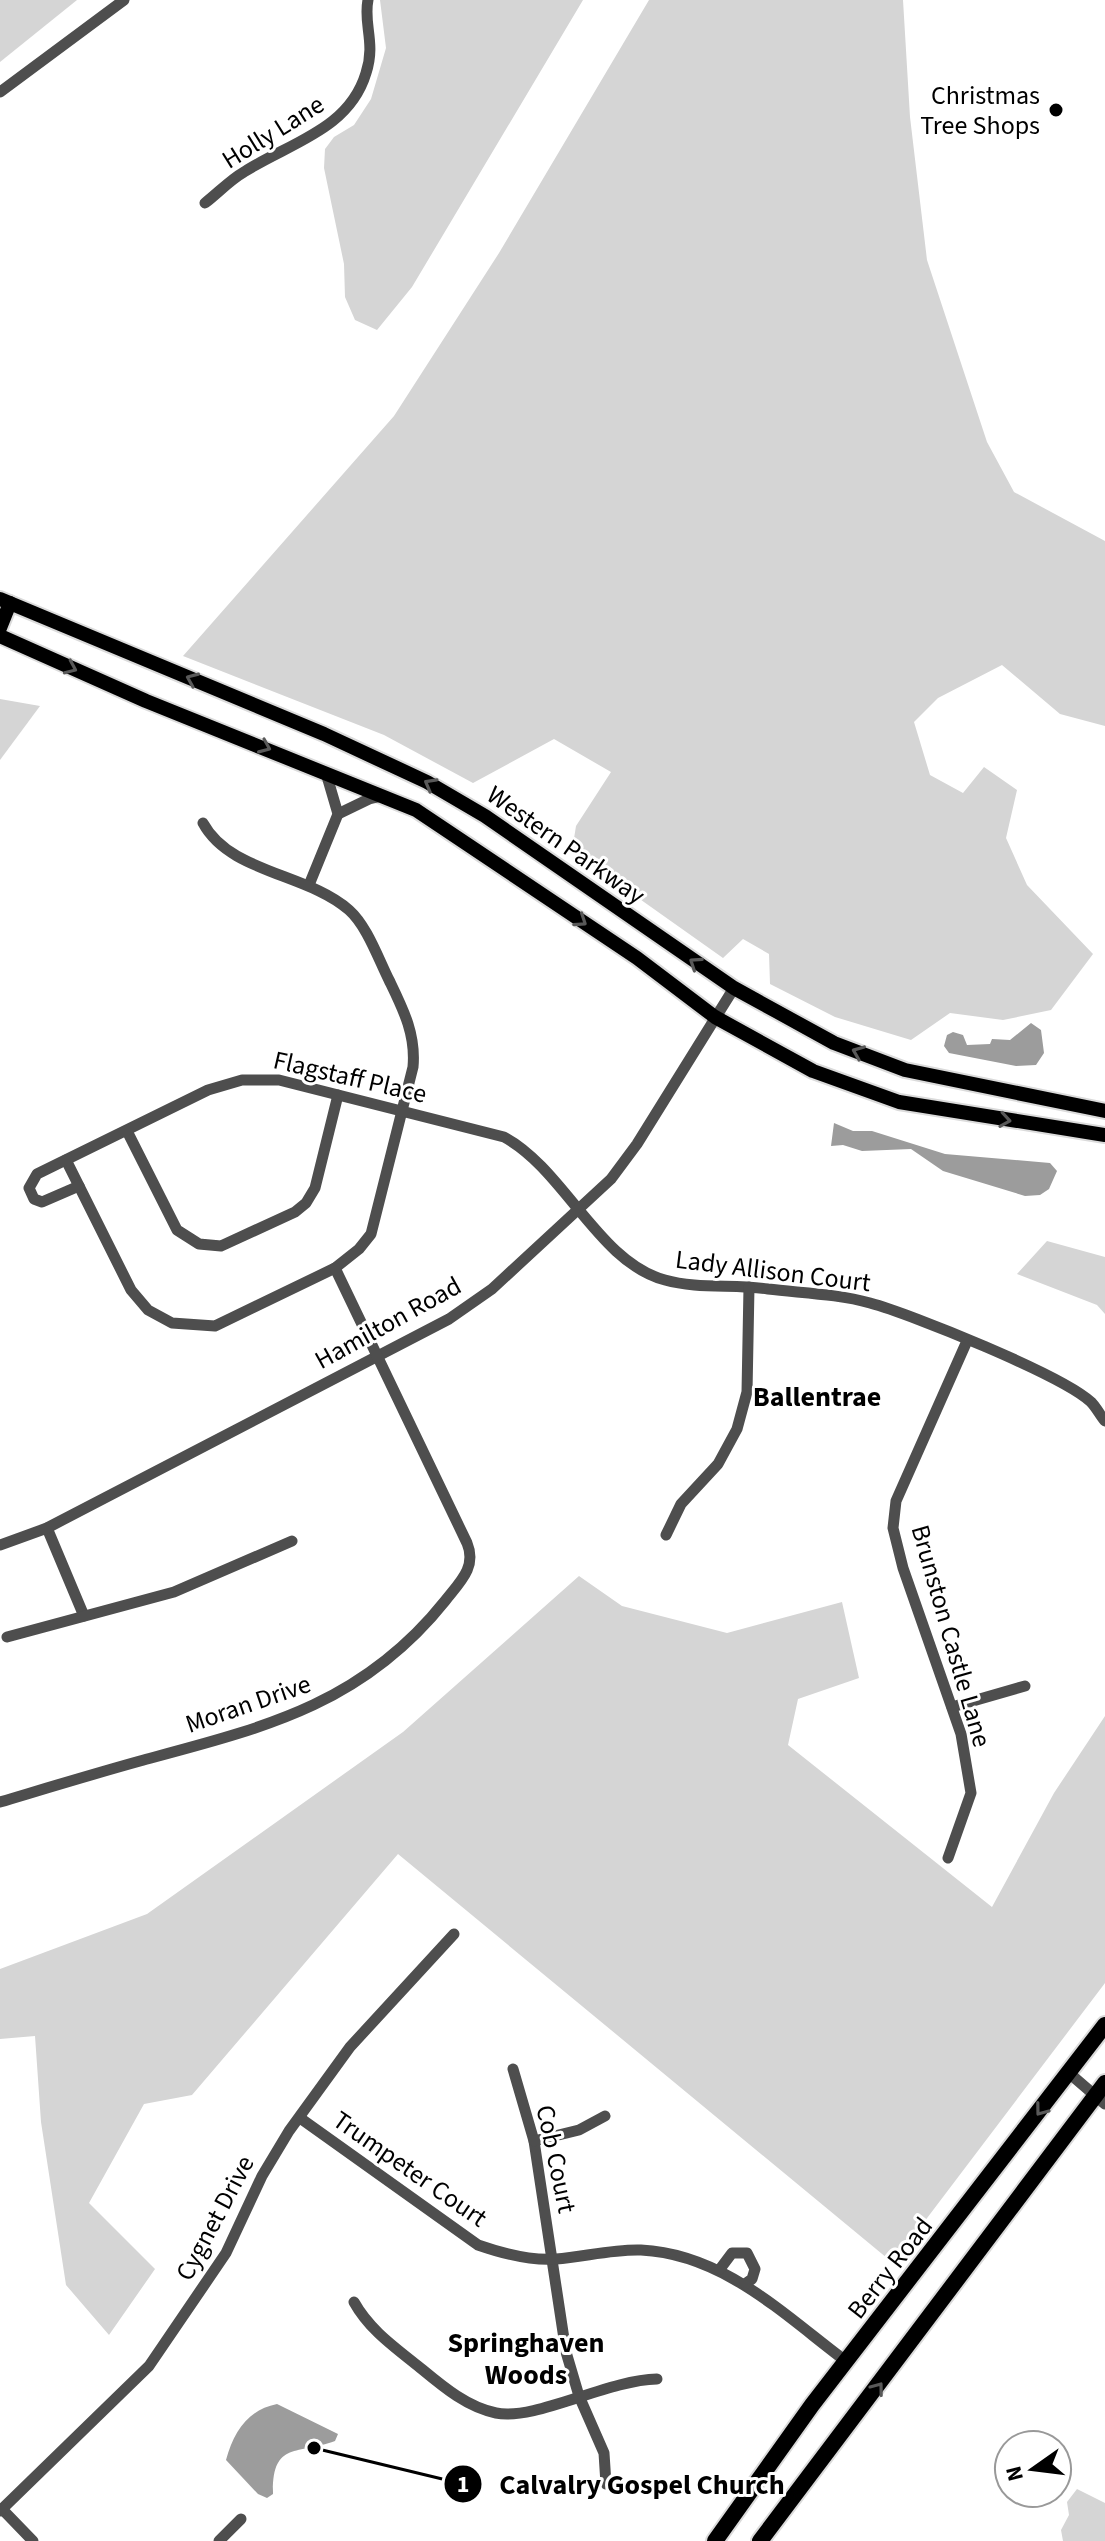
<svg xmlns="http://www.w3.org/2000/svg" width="1105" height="2541" viewBox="0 0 1105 2541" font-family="'Source Sans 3',sans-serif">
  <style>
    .green { fill: #d5d5d5 }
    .water { fill: #9c9c9c }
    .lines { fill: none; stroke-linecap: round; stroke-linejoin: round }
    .major-casing { stroke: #dbdbdb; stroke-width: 18 }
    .highway-casing { stroke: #dbdbdb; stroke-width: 20 }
    .minor { stroke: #4e4e4e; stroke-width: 11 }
    .major { stroke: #000; stroke-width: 14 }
    .highway { stroke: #000; stroke-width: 16 }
    .oneway { stroke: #595959 }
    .poi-dot { fill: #000; stroke: #fff; stroke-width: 3 }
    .labels { text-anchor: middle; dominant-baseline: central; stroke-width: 6; stroke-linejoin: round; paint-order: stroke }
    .poi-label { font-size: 26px; fill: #000; stroke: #fff; text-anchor: end }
    .street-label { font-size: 26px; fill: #000; stroke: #fff }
    .neighbourhood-label { font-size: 28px; font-weight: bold; fill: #000; stroke: #fff }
    .leader { fill: none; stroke: #000; stroke-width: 3 }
    .callout-dot { fill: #000; stroke: #fff; stroke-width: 3 }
    .mark-label { font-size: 24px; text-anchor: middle; font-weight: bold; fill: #fff }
    .callout-label { font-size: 28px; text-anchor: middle; font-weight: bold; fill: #000; stroke: #fff; stroke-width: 6; stroke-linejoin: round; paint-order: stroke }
  </style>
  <rect width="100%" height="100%" fill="#fff"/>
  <g class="green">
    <polygon points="0,0 77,0 0,62"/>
    <polygon points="380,0 583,0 412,287 377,330 355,320 345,297 344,264 324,168 325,149 334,137 354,125 371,99 386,48"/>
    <polygon points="649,0 903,0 910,117 927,260 987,442 1014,492 1105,541 1105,726 1060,714 1002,665 938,698 914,722 930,775 963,793 984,767 1017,790 1006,838 1027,885 1093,954 1051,1010 1003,1020 950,1013 911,1040 835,1017 770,984 769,954 743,939 723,958 572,851 576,826 611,772 554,739 473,783 384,735 183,656 394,416 499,253"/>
    <polygon points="0,699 40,706 0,760"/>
    <polygon points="1047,1241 1105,1257 1105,1314 1097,1305 1017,1274"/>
    <polygon points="579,1576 622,1606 727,1633 842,1602 859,1678 798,1699 788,1745 992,1907 1054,1793 1105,1716 1105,1983 893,2263 398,1854 192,2095 144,2104 89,2203 155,2269 109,2335 66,2285 41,2122 35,2036 0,2039 0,1969 147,1914 403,1732"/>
    <polygon points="1077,2489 1105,2503 1105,2541 1063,2541 1061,2530 1069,2515 1067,2502"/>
  </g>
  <g class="water">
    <polygon points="1031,1023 1041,1030 1044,1053 1036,1065 1016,1066 949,1053 944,1046 947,1035 953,1032 963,1035 967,1045 990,1044 992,1039 1010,1040"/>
    <polygon points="834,1123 853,1131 872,1131 945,1154 1050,1163 1057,1171 1049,1189 1040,1195 1025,1196 943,1171 911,1149 862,1151 843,1145 831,1146"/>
    <path d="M 277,2404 L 338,2434 L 335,2441 C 297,2455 272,2441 273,2494 L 267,2498 L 258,2494 L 226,2460 C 234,2432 247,2410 277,2404 Z"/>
  </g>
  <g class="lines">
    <g class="major-casing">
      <g id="major">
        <polyline points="0,599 324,734 427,782 485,816 734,988 834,1043 905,1070 1105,1111"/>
        <polyline points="0,628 10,603"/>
        <polyline points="0,636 146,701 416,810 637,958 715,1017 813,1071 899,1102 1105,1135"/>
      </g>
    </g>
    <g class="highway-casing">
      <g id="highway">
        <polyline points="715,2541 812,2405 1105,2025"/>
        <polyline points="760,2541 1105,2083"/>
      </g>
    </g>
    <g class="minor">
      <polyline points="0,92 124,0"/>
      <path d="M 205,203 C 218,193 230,180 244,172 C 289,143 349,130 366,73 C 376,43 363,24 368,0"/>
      <polyline points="338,814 369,799 382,796"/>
      <polyline points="309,885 338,814 326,773"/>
      <polyline points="127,1131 177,1230 199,1244 221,1246 295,1212 306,1203 315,1188 338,1095"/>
      <path d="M 66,1160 L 131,1290 L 148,1310 L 172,1323 L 215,1326 L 335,1268 L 359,1249 L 371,1234 L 413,1067 C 416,1034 403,1009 389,980 C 378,958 367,926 349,910 C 307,873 230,873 203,823"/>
      <path d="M 79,1186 L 42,1202 L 34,1199 L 29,1188 L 37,1174 L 208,1090 L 242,1080 L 279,1080 L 504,1137 C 564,1169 599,1263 665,1280 C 697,1289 735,1284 768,1289 C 801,1293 838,1294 870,1303 C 911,1314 1062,1375 1091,1402 C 1096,1407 1100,1415 1105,1421"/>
      <polyline points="47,1528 84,1616"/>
      <polyline points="666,1535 681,1504 718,1464 737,1429 747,1392 749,1287"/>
      <polyline points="0,1545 47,1528 449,1319 492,1289 611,1179 637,1144 734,988"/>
      <polyline points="7,1637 174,1592 292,1541"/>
      <polyline points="952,1707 1025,1686"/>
      <path d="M 0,1802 C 47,1788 93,1774 140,1761 C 263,1728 362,1705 445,1601 C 460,1582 477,1567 467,1543 L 335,1268"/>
      <polyline points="948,1858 971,1793 961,1734 903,1568 893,1528 896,1501 967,1341"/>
      <polyline points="513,2069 534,2141 566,2352 579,2396 604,2453 606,2484"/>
      <polyline points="1069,2073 1105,2104"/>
      <path d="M 300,2118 L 478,2245 C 501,2253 530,2261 556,2259 C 584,2257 612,2249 641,2250 C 724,2254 784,2315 847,2362"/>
      <polyline points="534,2141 579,2130 605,2116"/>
      <polyline points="720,2269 732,2253 747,2253 755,2269 752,2279 745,2284"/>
      <path d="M 354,2302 C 369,2329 393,2346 418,2366 C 441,2385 466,2407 496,2413 C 535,2421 607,2380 657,2379"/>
      <polyline points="2,2509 33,2541"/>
      <polyline points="0,2511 149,2366 226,2253 262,2176 289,2131 350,2047 454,1934"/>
      <polyline points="219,2541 241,2519"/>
    </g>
    <use href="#major" class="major"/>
    <use href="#highway" class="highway"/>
  </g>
  <defs><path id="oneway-chevron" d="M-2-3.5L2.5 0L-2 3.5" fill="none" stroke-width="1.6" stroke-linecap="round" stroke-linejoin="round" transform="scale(2)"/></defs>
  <g class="oneway">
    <use href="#oneway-chevron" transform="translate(71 668) rotate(24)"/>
    <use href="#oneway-chevron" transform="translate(192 679) rotate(-157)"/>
    <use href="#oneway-chevron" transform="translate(265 747) rotate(23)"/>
    <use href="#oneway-chevron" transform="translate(430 784) rotate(-151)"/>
    <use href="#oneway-chevron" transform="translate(581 921) rotate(34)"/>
    <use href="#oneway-chevron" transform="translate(695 963) rotate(-146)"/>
    <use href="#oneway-chevron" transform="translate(858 1052) rotate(-158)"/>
    <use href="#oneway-chevron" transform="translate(1005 1120) rotate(9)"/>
    <use href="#oneway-chevron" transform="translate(1041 2110) rotate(127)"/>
    <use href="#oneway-chevron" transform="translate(878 2388) rotate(-53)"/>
  </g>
  <circle class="poi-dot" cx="1056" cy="110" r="8"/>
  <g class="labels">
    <g class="poi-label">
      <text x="1040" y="95">Christmas<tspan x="1040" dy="30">Tree Shops</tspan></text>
    </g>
    <g class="street-label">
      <text transform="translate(273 132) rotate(-32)">Holly Lane</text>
      <text transform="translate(566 845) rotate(35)">Western Parkway</text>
      <text transform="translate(350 1077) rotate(13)">Flagstaff Place</text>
      <text transform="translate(773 1271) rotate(7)">Lady Allison Court</text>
      <text transform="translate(388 1323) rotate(-29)">Hamilton Road</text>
      <text transform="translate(951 1636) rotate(74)">Brunston Castle Lane</text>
      <text transform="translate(248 1704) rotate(-19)">Moran Drive</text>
      <text transform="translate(556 2159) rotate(78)">Cob Court</text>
      <text transform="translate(410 2169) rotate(35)">Trumpeter Court</text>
      <text transform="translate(215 2218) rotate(-62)">Cygnet Drive</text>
      <text transform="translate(890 2268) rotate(-52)">Berry Road</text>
    </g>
    <g class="neighbourhood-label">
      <text x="817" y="1397">Ballentrae</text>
      <text x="526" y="2343">Springhaven<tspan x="526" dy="32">Woods</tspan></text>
    </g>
  </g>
  <path class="leader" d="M314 2448L463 2484"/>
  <g class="callout-dot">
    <circle cx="314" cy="2448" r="8"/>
    <circle cx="463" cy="2484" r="20"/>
  </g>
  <g class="mark-label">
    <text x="463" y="2492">1</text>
  </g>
  <g class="callout-label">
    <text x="642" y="2494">Calvalry Gospel Church</text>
  </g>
  <g transform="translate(1033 2469) rotate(256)"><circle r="38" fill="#ffffff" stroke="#999999" stroke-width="2"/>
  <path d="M0-6L14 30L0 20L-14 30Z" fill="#000000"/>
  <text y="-12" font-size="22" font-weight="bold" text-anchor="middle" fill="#000000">N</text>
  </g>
</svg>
